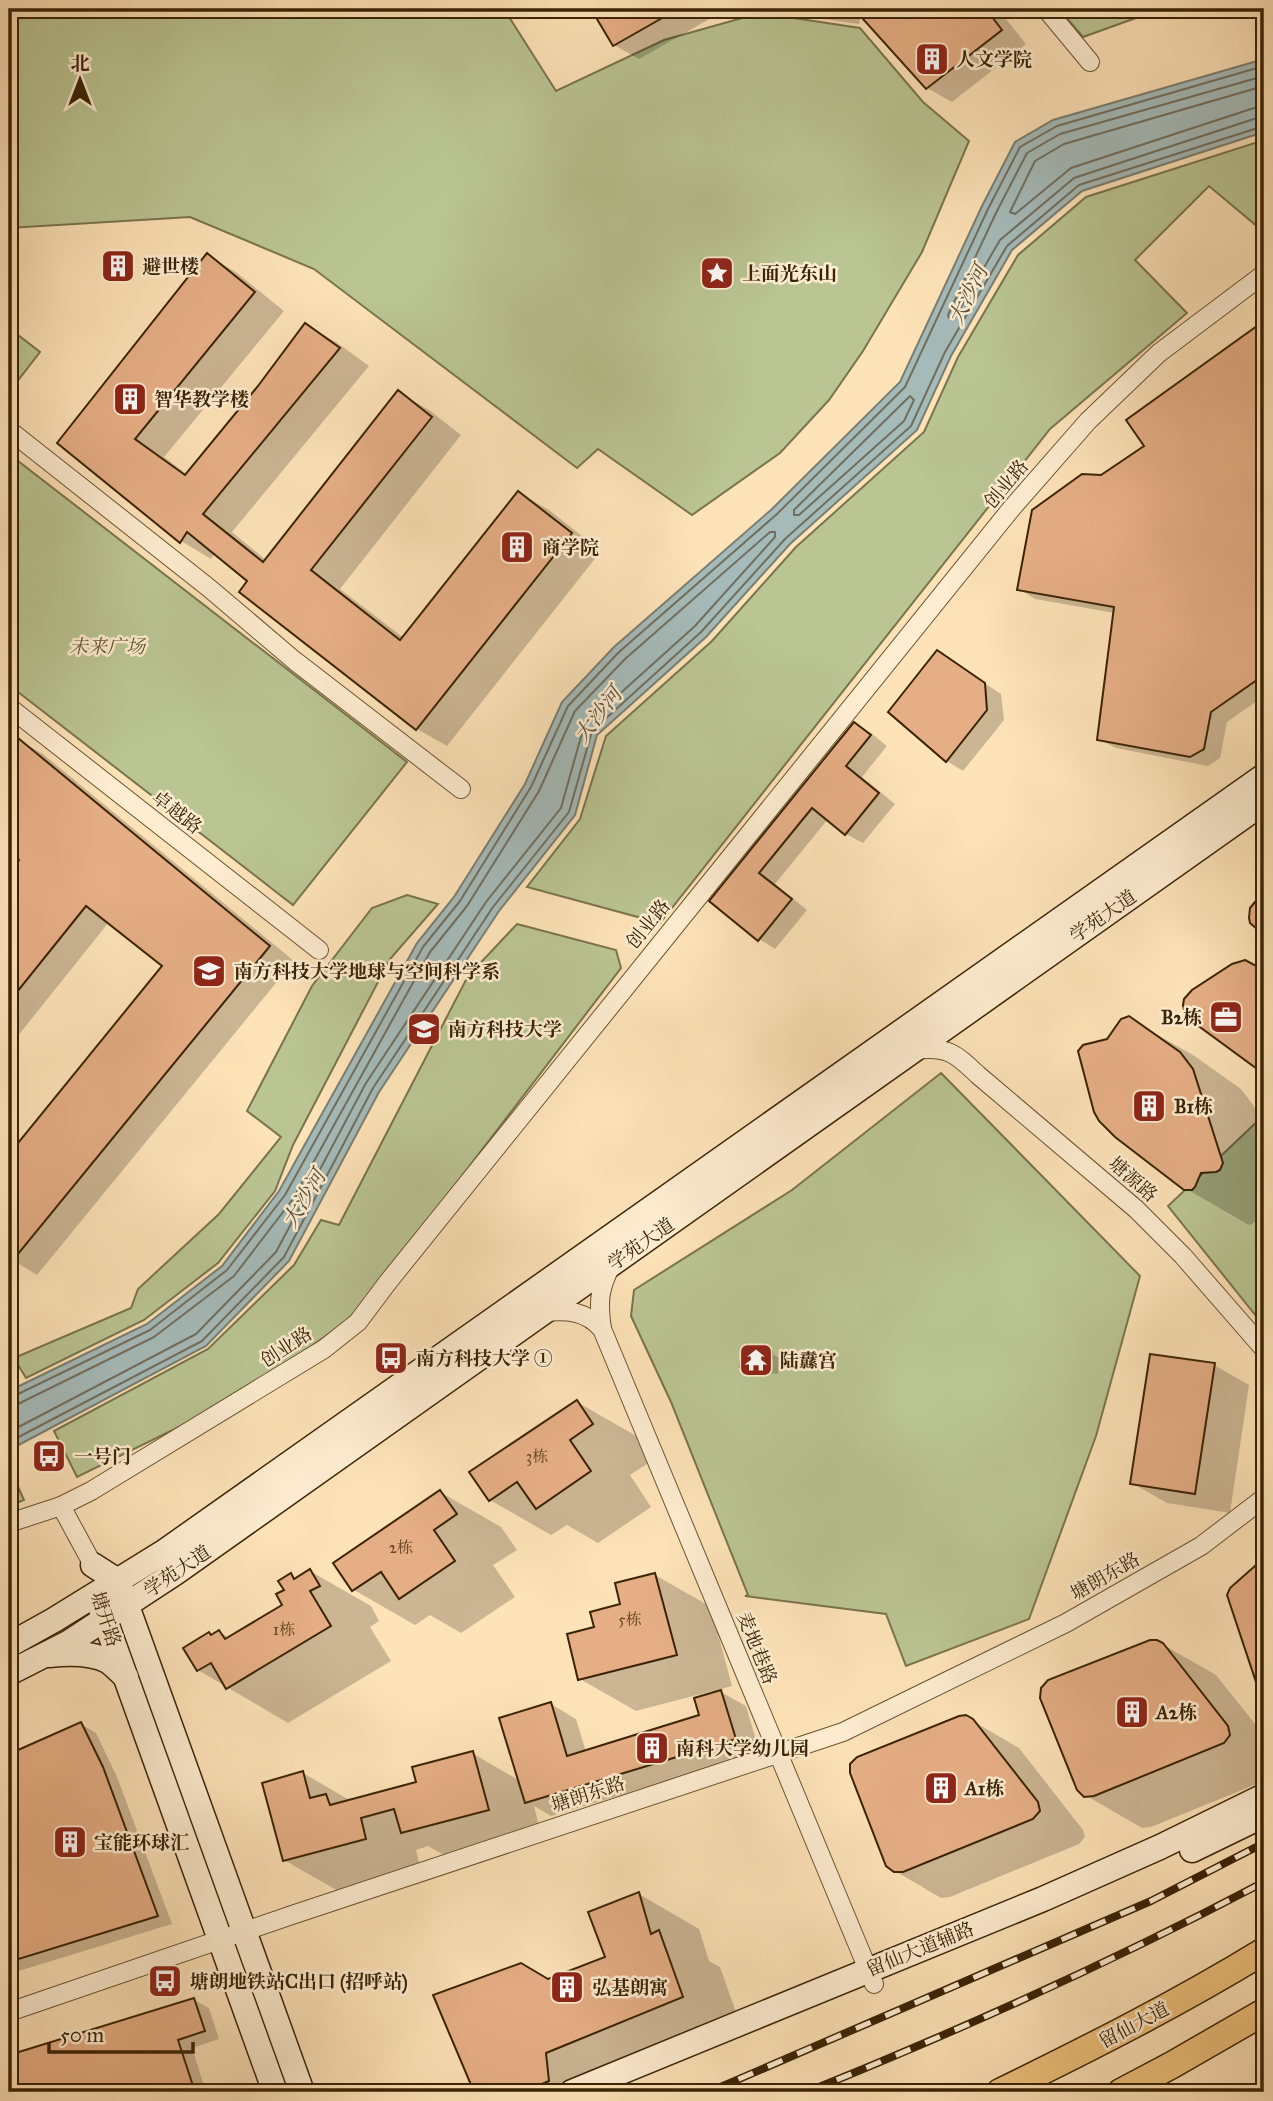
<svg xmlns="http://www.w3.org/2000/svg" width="1273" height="2101" viewBox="0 0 1273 2101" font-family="'IM FELL Great Primer','Noto Serif SC',serif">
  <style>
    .green { fill: #bac593; stroke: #7a744c; stroke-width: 2 }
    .water { fill: #a5bbba; stroke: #7a7e71; stroke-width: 2 }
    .shadow { fill: #0003 }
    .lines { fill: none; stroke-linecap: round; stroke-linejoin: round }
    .shore { stroke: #706f5f; stroke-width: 2 }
    .building { fill: #e6ae85; stroke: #3a2304; stroke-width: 2 }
    .street-casing { stroke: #6b5331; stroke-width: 20 }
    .secondary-casing { stroke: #3a2304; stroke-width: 27 }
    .primary-casing { stroke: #3a2304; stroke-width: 29 }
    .street { stroke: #feedd1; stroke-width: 18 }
    .secondary { stroke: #feedd1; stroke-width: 24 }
    .primary { stroke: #efc27c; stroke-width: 26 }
    .rail-casing { stroke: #3a2304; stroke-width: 8 }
    .rail { stroke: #feedd1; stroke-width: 5; stroke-dasharray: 16; stroke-linecap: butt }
    .labels { text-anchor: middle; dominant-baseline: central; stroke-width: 5; stroke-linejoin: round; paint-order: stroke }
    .number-label { font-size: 16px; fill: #654624 }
    .poi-label { font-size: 19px; font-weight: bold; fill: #3a2304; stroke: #feedd1; text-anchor: start }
    .street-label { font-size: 19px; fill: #3a2304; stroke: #feedd1 }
    .park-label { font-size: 19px; font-style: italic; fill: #60542f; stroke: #feedd1 }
    .water-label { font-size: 21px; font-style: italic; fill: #5a513b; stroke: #feedd1 }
  </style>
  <rect width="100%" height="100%" fill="#fee3b8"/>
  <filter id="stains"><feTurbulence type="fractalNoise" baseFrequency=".00286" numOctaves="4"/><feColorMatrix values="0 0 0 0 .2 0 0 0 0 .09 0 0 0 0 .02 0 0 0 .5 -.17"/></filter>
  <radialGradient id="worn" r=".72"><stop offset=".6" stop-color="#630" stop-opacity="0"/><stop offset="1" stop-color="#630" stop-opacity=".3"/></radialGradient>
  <g class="green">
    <polygon points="9,9 504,9 556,91 664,40 760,13 860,28 923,102 969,141 922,252 863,351 829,400 780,453 692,515 598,449 577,468 314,269 190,217 9,228"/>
    <polygon points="1059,9 1161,9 1083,37"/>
    <polygon points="1264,140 1264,232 1209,186 1135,260 1187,313 1050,429 660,923 527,887 580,819 606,736 712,641 796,547 924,432 958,357 1018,255 1086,197"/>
    <polygon points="9,328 40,352 9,392"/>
    <polygon points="9,454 407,762 293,905 9,685"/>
    <polygon points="407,895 438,904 390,959 293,1145 275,1191 218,1263 144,1320 26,1378 14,1358 131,1308 138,1289 219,1214 281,1137 247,1111 312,986 372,908"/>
    <polygon points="517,924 616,950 621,968 355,1316 230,1402 77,1477 54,1431 208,1349 294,1265 321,1220 339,1225 468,976"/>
    <polygon points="941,1073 1140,1276 1096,1436 1029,1619 906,1666 886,1614 745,1596 748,1595 671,1402 631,1316 634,1290 792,1190"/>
    <polygon points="1264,1115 1264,1326 1168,1206"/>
    <polygon points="9,1467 24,1500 9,1506"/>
  </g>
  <polygon class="water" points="1264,59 1264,132 1082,191 1012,250 951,356 917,430 790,544 706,637 597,735 575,815 499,911 379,1092 289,1261 206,1346 9,1450 9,1391 147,1324 222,1266 279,1191 417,943 454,897 525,784 562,702 614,647 772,509 900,382 982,206 1015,142 1053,120"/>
  <g class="shadow">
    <polygon points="593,9 727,9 639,59 614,45"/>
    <polygon points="751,9 998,9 1026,44 952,102 927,88 861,14 859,24"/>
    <polygon points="1101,9 1134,9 1110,17 1102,12"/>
    <polygon points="207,255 237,273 284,311 164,457 188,475 260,387 306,325 336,342 369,366 232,532 266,560 399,393 429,410 461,435 340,589 404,638 519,493 549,510 601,551 447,746 417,729 250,581 215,553 211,559 181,541 59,443"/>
    <polygon points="1264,323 1264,696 1227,722 1220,758 1208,766 1116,748 1099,739 1115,613 1035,599 1019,589 1101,477 1147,447 1128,420"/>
    <polygon points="938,652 1001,694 1004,720 963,771 947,761"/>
    <polygon points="855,724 871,733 887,746 862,777 895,804 863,843 846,834 828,819 775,884 807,910 775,949 759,939 712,901"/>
    <polygon points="18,740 43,754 294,961 37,1275 9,1258 9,1157 165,965 109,922 9,1047 9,876 22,860 9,849 9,752"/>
    <polygon points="1131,1020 1193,1055 1241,1089 1254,1106 1264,1139 1264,1207 1261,1208 1256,1221 1250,1225 1247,1224 1185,1188 1108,1040"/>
    <polygon points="772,1354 779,1358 778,1374 750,1371 742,1366"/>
    <polygon points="1214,1365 1249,1385 1230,1513 1167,1503 1132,1483"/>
    <polygon points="577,1402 638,1437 653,1460 630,1475 651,1507 598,1543 567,1525 551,1535 490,1500"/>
    <polygon points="440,1492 501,1527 517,1550 493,1565 515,1597 461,1633 430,1615 415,1625 354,1590 335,1563"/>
    <polygon points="1264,1561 1264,1702 1229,1595 1231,1589"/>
    <polygon points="310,1571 371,1606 379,1621 370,1627 391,1661 288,1723 198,1670 212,1636 219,1632 230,1638 284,1605 291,1575 297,1579"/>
    <polygon points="655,1575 711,1607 732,1686 717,1690 746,1706 760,1753 551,1816 534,1806 543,1842 459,1864 428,1846 416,1850 421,1870 340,1892 284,1860 303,1773 351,1801 418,1784 472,1753 520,1781 551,1704 576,1719 586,1752 702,1717 713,1694 712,1691 636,1711 580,1679 596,1628"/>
    <polygon points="1160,1643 1216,1675 1264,1735 1264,1781 1151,1827 1142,1828 1085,1795"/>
    <polygon points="966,1717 1019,1748 1083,1830 1085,1837 1079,1844 950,1897 941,1898 895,1871"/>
    <polygon points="81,1724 96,1733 117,1777 172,1924 9,1974 9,1756"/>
    <polygon points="639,1894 699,1929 709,1961 720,1967 743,2032 606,2088 607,2092 476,2092 435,1996 549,1981 607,1958"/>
    <polygon points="194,2000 209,2008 219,2039 192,2048 206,2092 9,2092 9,2057"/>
  </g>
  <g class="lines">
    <g class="shore">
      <polyline points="1264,76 1060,134 1027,153 996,213 948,315 949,318 952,320 954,319 1000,240 1074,178 1257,118 1264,117"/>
      <polyline points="1264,86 1064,144 1035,161 1010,212 1015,214 1071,168 1254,108 1264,106"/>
      <polygon points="910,396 914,400 904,421 799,515 794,515 794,510"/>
      <polyline points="9,1397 14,1396 150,1330 227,1270 285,1195 423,947 460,901 531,787 568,706 619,652 777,514 905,387 988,209 1020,147 1057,126 1264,66"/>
      <polyline points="9,1405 18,1404 154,1337 234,1276 293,1199 430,952 467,906 539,791 575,711 625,659 770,532 775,532 775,537 695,626 584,726 561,808 486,902 366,1083 276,1252 196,1334 9,1432"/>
      <polyline points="9,1442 202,1341 284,1257 373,1088 493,907 569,812 592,731 701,632 785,539 911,426 945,352 1007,246 1079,185 1264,126"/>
    </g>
  </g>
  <g class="building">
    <polygon points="591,9 678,9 613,46"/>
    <polygon points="854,9 986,9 1002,30 926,89"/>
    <polygon points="207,253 255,292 135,439 185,475 258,386 305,323 340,348 203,514 263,562 398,390 432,417 311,570 400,640 518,491 572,533 416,730 239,592 247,581 187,532 180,543 57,443"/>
    <polygon points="1264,321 1264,675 1211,712 1204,749 1190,757 1097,740 1114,607 1017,590 1032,510 1082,474 1101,475 1144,446 1126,420"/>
    <polygon points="937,650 985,683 987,710 946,762 888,712"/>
    <polygon points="854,722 871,735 846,766 879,793 845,835 812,808 759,873 792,899 758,941 709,901"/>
    <polygon points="18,738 270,946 9,1265 9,1154 162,966 86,906 9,1002 9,873 19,860 9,851 9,750"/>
    <polygon points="1264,891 1264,935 1250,923 1249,918 1250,908"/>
    <polygon points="1245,960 1264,970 1264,1074 1189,1019 1184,1010 1183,1005 1184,999 1192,990 1232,964"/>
    <polygon points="1129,1016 1180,1052 1193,1069 1223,1163 1220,1170 1216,1172 1201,1173 1195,1187 1192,1190 1184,1190 1115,1137 1099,1121 1094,1112 1078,1051 1083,1045 1107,1039 1121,1019"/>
    <polygon points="742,1349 772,1352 770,1370 740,1367"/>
    <polygon points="1150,1354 1215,1363 1195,1494 1130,1484"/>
    <polygon points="577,1400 593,1424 570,1440 591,1471 536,1509 517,1482 489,1501 469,1472"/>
    <polygon points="440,1490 457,1514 434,1530 455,1561 399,1599 381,1572 352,1591 333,1563"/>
    <polygon points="1264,1558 1264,1699 1262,1700 1227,1595 1230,1588"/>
    <polygon points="310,1569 320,1586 310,1591 331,1626 226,1689 211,1663 197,1671 183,1648 209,1632 211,1635 219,1630 225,1639 282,1605 276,1594 284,1590 278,1581 291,1573 294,1579"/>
    <polygon points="655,1573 677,1655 578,1680 567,1634 594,1627 590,1612 620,1604 615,1583"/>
    <polygon points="1150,1640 1157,1640 1163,1643 1228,1726 1230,1735 1224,1743 1094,1796 1084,1797 1077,1790 1040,1698 1041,1688 1048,1680"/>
    <polygon points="721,1690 736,1739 525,1803 499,1718 551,1702 567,1756 699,1715 694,1698"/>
    <polygon points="966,1715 973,1719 1038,1802 1040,1811 1033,1819 903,1872 894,1872 886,1866 850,1773 850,1764 857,1757 959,1716"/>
    <polygon points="81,1722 103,1767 158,1916 9,1962 9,1754"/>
    <polygon points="473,1751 489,1810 401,1833 394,1809 361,1818 366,1839 283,1861 262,1783 303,1771 310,1798 326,1794 330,1805 416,1782 412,1767"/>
    <polygon points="639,1892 651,1934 659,1930 683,1997 546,2053 549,2081 523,2092 474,2092 433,1995 521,1963 548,1979 605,1957 588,1912"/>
    <polygon points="194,1998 205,2031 178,2040 195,2092 9,2092 9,2055"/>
  </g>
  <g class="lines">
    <g class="street-casing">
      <g id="street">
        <polyline points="1046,9 1090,62"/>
        <polyline points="9,430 209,588 295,661 461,789"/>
        <polyline points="9,707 319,950"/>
        <path d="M 915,1050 C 948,1046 956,1054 978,1075 L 1136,1209 L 1183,1256 L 1264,1349"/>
        <path d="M 612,1264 C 599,1288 598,1302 602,1329 L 874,1984"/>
        <path d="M 545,1312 C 568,1310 586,1311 602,1329"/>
        <polyline points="61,1506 93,1565"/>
        <polyline points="9,1523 61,1506 91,1491 324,1349 358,1322 388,1282 1011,509 1088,421 1159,353 1264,274"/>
        <polyline points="9,2012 295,1914 843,1732 1066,1623 1201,1546 1264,1498"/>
      </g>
    </g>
    <g class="secondary-casing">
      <g id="secondary">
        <polyline points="93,1565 118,1581 302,2092"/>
        <polyline points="100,1606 275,2092"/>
        <polyline points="9,1645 54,1620 164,1552 1264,776"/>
        <path d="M 49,1655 C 68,1653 90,1652 108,1661 C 114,1665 120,1672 126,1677"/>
        <polyline points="9,1673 68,1643 175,1573 1264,802"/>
        <polyline points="1192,1850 1264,1815"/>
        <polyline points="572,2092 1043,1899 1160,1847 1264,1796"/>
      </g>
    </g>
    <g class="primary-casing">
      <g id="primary">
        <path d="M 1000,2092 C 1090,2048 1179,2003 1264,1951"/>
        <polyline points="1121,2092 1172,2065 1264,2012"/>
      </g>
    </g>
    <use href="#street" class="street"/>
    <use href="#secondary" class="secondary"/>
    <use href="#primary" class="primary"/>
    <g class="rail-casing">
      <g id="rail">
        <polyline points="709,2092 1151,1901 1264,1843"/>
        <path d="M 807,2092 C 963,2029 1116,1960 1264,1882"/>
      </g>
    </g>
    <use href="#rail" class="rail"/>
  </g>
  <defs>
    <g id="building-square" transform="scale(1.75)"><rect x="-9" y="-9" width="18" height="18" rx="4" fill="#8f2418" stroke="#feedd1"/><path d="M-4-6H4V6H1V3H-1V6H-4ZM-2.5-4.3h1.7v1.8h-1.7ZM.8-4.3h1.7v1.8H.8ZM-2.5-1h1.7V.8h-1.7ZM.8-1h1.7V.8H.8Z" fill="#fff"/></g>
    <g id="sight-square" transform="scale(1.75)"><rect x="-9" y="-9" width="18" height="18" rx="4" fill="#8f2418" stroke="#feedd1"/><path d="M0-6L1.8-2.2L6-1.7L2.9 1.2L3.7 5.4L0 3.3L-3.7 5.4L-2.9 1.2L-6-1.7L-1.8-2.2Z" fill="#fff"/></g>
    <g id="university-square" transform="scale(1.75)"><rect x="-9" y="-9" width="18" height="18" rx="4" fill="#8f2418" stroke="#feedd1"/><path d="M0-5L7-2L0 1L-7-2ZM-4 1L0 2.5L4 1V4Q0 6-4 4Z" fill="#fff"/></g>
    <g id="office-square" transform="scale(1.75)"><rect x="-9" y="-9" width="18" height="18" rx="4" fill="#8f2418" stroke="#feedd1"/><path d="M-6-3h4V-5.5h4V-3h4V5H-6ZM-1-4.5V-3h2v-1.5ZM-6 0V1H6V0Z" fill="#fff"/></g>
    <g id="bus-square" transform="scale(1.75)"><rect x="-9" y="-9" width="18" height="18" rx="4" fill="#8f2418" stroke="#feedd1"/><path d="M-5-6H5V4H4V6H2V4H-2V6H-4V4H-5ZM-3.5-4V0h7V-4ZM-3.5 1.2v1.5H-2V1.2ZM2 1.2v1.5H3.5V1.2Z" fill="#fff"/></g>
    <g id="temple-square" transform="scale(1.75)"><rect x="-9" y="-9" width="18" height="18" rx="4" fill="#8f2418" stroke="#feedd1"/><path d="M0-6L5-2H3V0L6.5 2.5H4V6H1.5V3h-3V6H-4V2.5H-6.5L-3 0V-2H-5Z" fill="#fff"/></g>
  </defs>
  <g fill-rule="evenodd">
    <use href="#building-square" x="932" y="59"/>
    <use href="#building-square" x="118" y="266"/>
    <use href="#sight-square" x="717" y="273"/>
    <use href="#building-square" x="130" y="399"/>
    <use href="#building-square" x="517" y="547"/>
    <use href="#university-square" x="209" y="971"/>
    <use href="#office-square" x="1226" y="1017"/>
    <use href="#university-square" x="424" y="1029"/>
    <use href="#building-square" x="1149" y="1106"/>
    <use href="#bus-square" x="391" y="1358"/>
    <use href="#temple-square" x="756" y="1360"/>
    <use href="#bus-square" x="49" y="1456"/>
    <use href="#building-square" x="1132" y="1712"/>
    <use href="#building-square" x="652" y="1748"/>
    <use href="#building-square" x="941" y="1788"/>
    <use href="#building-square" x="70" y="1842"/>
    <use href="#bus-square" x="165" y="1981"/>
    <use href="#building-square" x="567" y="1987"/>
  </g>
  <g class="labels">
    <g class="number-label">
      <text x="537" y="1456">3栋</text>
      <text x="401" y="1547">2栋</text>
      <text x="630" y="1619">5栋</text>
      <text x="284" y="1629">1栋</text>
    </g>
    <g class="poi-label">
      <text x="956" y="59">人文学院</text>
      <text x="142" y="266">避世楼</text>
      <text x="742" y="273">上面光东山</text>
      <text x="154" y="399">智华教学楼</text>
      <text x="542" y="547">商学院</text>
      <text x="234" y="971">南方科技大学地球与空间科学系</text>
      <text x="1202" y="1017" text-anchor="end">B2栋</text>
      <text x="448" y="1029">南方科技大学</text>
      <text x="1174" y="1106">B1栋</text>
      <text x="416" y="1358">南方科技大学 ①</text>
      <text x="780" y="1360">陆纛宫</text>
      <text x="74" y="1456">一号门</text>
      <text x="1156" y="1712">A2栋</text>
      <text x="676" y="1748">南科大学幼儿园</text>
      <text x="965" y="1788">A1栋</text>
      <text x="94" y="1842">宝能环球汇</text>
      <text x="190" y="1981">塘朗地铁站C出口 (招呼站)</text>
      <text x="592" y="1987">弘基朗寓</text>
    </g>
    <g class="street-label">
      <text transform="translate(1006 484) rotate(-50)">创业路</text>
      <text transform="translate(177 812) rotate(38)">卓越路</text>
      <text transform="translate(1103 916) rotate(-35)">学苑大道</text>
      <text transform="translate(648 924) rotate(-51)">创业路</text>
      <text transform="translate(1133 1179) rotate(41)">塘源路</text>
      <text transform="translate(641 1244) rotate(-35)">学苑大道</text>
      <text transform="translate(286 1347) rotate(-33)">创业路</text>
      <text transform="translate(177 1571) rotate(-34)">学苑大道</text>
      <text transform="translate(1105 1576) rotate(-30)">塘朗东路</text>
      <text transform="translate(106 1619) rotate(72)">塘开路</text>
      <text transform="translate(757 1648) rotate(68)">麦地巷路</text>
      <text transform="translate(588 1794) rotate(-18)">塘朗东路</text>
      <text transform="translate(920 1949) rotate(-22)">留仙大道辅路</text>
      <text transform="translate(1134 2025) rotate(-28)">留仙大道</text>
    </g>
    <g class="park-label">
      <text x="107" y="646">未来广场</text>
    </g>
    <g class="water-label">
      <text transform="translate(968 295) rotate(-64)">大沙河</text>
      <text transform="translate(598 715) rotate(-52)">大沙河</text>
      <text transform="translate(304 1199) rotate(-59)">大沙河</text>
    </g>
  </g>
  <rect width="1273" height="2101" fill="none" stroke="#fee3b8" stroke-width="35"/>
  <rect x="10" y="10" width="1252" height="2080" fill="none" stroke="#3a2304" stroke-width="3.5"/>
  <rect x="18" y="18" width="1238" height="2066" fill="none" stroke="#3a2304" stroke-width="2"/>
  <g transform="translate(80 80)" stroke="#feedd1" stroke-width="5" paint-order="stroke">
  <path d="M0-5L12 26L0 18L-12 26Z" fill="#3a2304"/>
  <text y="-10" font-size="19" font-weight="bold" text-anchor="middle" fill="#3a2304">北</text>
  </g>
  <path d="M49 2042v10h144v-10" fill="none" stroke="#3a2304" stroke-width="3.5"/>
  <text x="60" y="2042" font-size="21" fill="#3a2304" stroke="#feedd1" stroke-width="5" paint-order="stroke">50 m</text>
  <rect width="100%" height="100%" filter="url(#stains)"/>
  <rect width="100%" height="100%" fill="url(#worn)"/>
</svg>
